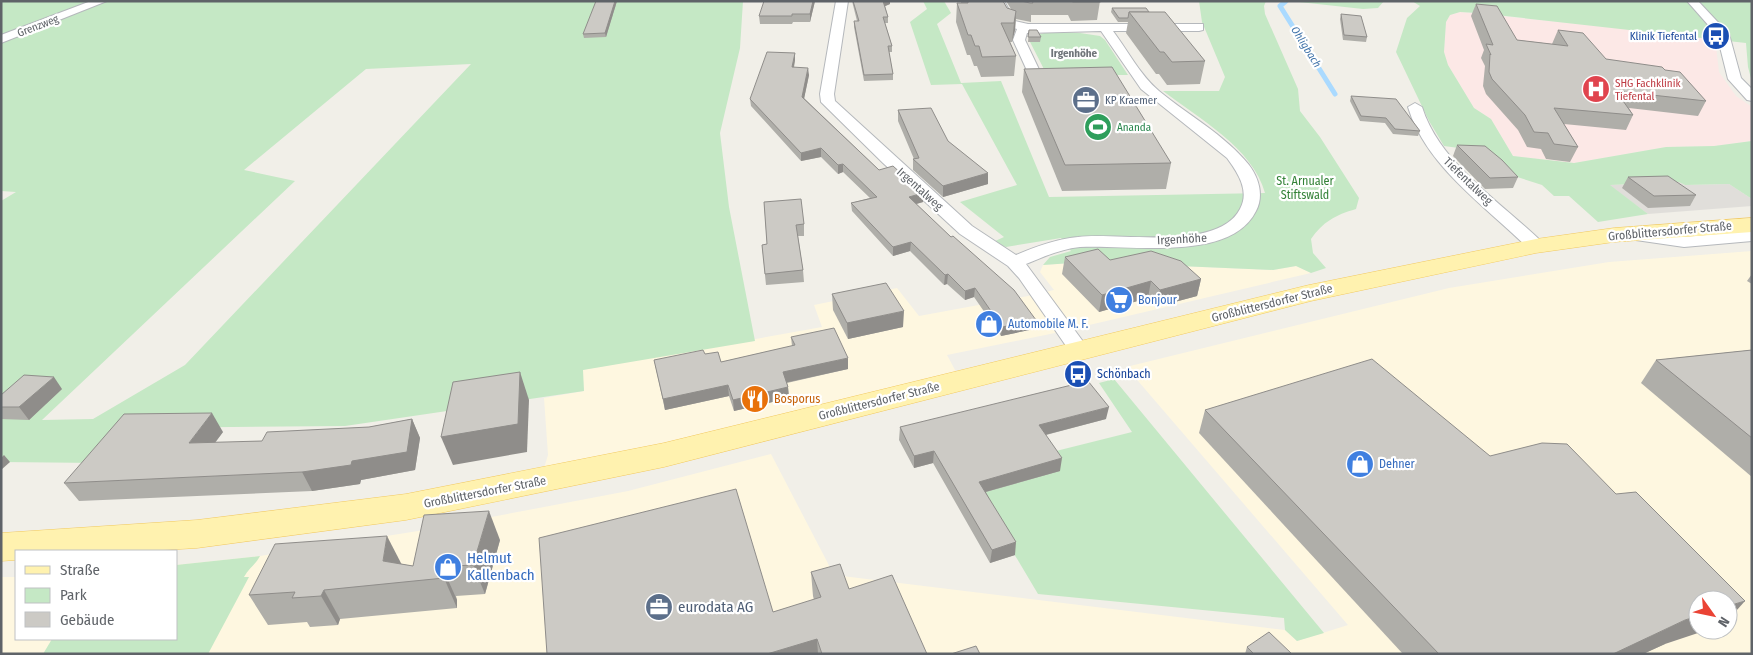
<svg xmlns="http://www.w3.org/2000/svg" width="1753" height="655" viewBox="0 0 1753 655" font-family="'Fira Sans Condensed',sans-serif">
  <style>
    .commercial { fill: #fef7e0; fill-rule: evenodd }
    .industrial { fill: #e0deda }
    .medical { fill: #fce8e6 }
    .green { fill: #c5e8c5; fill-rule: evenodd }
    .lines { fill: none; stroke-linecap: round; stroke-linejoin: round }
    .stream { stroke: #aadaff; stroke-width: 5 }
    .minor-casing { stroke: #b5b8bc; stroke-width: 2 }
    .primary-casing { stroke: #f2c960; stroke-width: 1 }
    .minor { fill: #fff; fill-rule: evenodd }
    .primary { fill: #fff2af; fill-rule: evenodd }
    .wall { fill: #afaea9 }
    .shaded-wall { fill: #8f8d8a }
    .building { fill: #cccac5; stroke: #8f8d8a }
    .labels { text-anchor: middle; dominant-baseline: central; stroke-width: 4.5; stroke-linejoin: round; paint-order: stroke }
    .far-street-label { font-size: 11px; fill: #5f6368; stroke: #fff }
    .far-transit-label { font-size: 11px; fill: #164399; stroke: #fff; text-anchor: end }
    .far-water-label { font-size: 11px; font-style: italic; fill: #4174aa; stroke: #fff }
    .far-neighbourhood-label { font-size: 11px; font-weight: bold; fill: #70757a; stroke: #fff }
    .far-health-label { font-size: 11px; fill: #be3a42; stroke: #fff; text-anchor: start }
    .far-service-label { font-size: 11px; fill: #4e5e75; stroke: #fff; text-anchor: start }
    .far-leisure-label { font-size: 11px; fill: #27864d; stroke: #fff; text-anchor: start }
    .park-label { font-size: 12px; fill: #348238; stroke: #fff }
    .street-label { font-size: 12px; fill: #5f6368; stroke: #fff }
    .shop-label { font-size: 12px; fill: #366cbe; stroke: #fff; text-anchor: start }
    .transit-label { font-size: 12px; fill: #164399; stroke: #fff; text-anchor: start }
    .food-label { font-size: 12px; fill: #c56008; stroke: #fff; text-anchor: start }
    .near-shop-label { font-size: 15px; fill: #366cbe; stroke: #fff; text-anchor: start }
    .near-service-label { font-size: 15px; fill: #4e5e75; stroke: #fff; text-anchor: start }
  </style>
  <rect width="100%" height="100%" fill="#f1efe8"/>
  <g class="commercial">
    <path d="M 1752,251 L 1752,654 L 1,654 L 1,577 L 16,577 L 16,639 L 176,639 L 176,565 L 260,556 L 418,531 L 628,491 L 771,454 L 834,575 L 1285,630 L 1297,641 L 1348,625 L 1126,367 L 1449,288 L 1609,262 ZM 1698,600 L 1728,600 L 1728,630 L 1698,630 Z"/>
    <polygon points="1086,262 1273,270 1296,266 1311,273 1055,333 947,355 961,381 664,455 544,468 548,455 544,398 584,391 582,370 822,327 814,305 897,288 919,316 1028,296 1054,290 1040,272 1043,265"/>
  </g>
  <polygon class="industrial" points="1679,182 1685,185 1729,184 1752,199 1752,206 1648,214 1609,185"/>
  <polygon class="medical" points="1460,12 1715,38 1719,72 1736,96 1752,107 1752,141 1714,146 1666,147 1574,163 1513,156 1491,119 1474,108 1448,65 1444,52 1446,22 1450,15"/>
  <g class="green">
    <polygon points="1,1 95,1 1,38"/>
    <path d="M 102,1 L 743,1 L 740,48 L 720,133 L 729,207 L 755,341 L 583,370 L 584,391 L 345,426 L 132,428 L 100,463 L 1,462 L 1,201 L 16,192 L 1,191 L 1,39 ZM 471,64 L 185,365 L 93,419 L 42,420 L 295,181 L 244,170 L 366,69 Z"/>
    <path d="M 923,1 L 944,1 L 951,13 L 937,24 L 961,83 L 1001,81 L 1049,197 L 1265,193 C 1253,148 1198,118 1163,91 L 1219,91 L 1225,77 L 1202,22 L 1199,1 L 1266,1 L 1264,6 L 1265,14 L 1298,89 L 1300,111 L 1320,137 L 1359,198 L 1356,209 C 1335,215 1323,222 1311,239 L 1313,253 L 1326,268 L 1311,273 L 1296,266 L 1273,270 L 1086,262 L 1043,265 L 1050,257 L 1071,251 L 1061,238 L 1006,247 L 993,242 L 1004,237 L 960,202 L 1017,185 L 962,84 L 931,85 L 910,22 L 927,9 Z"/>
    <polygon points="1290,1 1384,1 1378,8 1363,9"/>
    <polygon points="1412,1 1752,1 1752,82 1748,67 1746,43 1478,13 1460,12 1450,15 1446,22 1444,52 1448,65 1474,108 1491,119 1513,156 1574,163 1666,147 1714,146 1752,141 1752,199 1729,184 1685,185 1679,182 1610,185 1648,214 1598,222 1569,196 1554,196 1542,185 1511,175 1489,152 1444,146 1429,121 1396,52 1407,18 1420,6"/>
    <path d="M 1080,33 L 1100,36 L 1105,40 L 1128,75 L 1047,75 L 1029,40 C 1039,29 1065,33 1080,33 Z"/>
    <polygon points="1114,379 1324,633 1297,641 1285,630 1284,618 1038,594 976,490 1048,453 1132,432 1099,383"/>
    <path d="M 260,556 C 256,564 249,568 244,577 L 249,577 L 208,654 L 43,654 L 52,639 L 176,639 L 176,565 Z"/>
  </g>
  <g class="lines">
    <polyline class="stream" points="1286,1 1280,6 1335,94"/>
    <g class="minor-casing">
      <g id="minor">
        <polygon points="91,1 107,1 1,43 1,35"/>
        <path d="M 836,1 L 848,1 L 834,94 L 835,101 L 972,226 L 1016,255 C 1035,247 1056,239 1078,237 C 1119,232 1218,252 1240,209 C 1250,191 1238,173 1227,158 L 1141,89 L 1101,31 L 1027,33 L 1025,40 L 1045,82 L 1054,84 L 1056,87 L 1049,91 L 1035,88 L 1013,40 L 1017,29 L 1007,26 L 993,1 L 1004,1 L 1015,21 L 1028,24 L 1203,24 L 1203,30 L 1199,31 L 1113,31 C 1128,51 1140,75 1159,91 C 1189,116 1224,134 1249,165 C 1259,178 1264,196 1256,211 C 1230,263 1129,244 1080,247 C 1061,249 1043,257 1026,264 L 1090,351 L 1087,356 L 1080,358 L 1073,356 L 1019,278 L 1008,266 L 960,234 L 883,163 L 821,102 L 820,94 Z"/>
        <polygon points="1687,1 1698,1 1729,34 1741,78 1752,89 1752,101 1747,100 1728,79 1717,35"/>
        <path d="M 1415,103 L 1422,107 C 1440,164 1501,202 1542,242 L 1545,246 L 1542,250 L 1530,250 C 1487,207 1426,167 1408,107 Z"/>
        <polygon points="1635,230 1684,237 1752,231 1752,241 1684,247 1629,239 1626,235 1629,231"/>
      </g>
    </g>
    <g class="primary-casing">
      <polygon id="primary" points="1752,218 1752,232 1614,242 1536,253 1311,301 664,467 406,520 197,548 147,551 16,551 16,560 1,561 1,533 197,520 406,494 664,443 1309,285 1536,239 1614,228"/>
    </g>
    <use href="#minor" class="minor"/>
    <use href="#primary" class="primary"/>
  </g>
  <g class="wall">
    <polygon points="617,1 606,37 584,38 583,34"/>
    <polygon points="815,1 810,22 793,22 792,24 760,24 759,16"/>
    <polygon points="852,1 890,1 890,4 885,6 888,17 888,23 885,23 892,46 892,52 889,52 893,74 893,80 864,81 854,27 854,21 857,21"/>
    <polygon points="961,1 1003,1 1007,8 1011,9 1006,1 1100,1 1097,20 1071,21 1068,15 1031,15 1031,22 1016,19 1016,18 1015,30 1012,42 1010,42 1016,56 1014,76 981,77 977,66 974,66 970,55 967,55 956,22 957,3 961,3"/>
    <polygon points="1476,4 1517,40 1552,44 1558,30 1606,59 1665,70 1706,101 1698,116 1629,108 1633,115 1626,130 1564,124 1578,147 1570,162 1546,159 1541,149 1527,147 1518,130 1486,94 1483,86 1485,66 1481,58 1484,50 1471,16"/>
    <polygon points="1112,8 1149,12 1205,61 1200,84 1167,85 1159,74 1156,74 1126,33 1128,22 1118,22 1111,12"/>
    <polygon points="1341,14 1367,37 1366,42 1343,40 1340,19"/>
    <polygon points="1029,30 1041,37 1040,42 1028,42"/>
    <polygon points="795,53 795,60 794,68 809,75 804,98 879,170 923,202 916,204 1036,320 1034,329 1001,336 974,297 965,300 947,284 944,285 910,251 893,256 852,211 851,203 870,198 843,172 838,174 821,157 801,161 751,106 750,99"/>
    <polygon points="1024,69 1171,163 1166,189 1062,191 1022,92"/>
    <polygon points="1351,96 1420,131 1418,136 1393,134 1385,123 1360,121 1350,101"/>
    <polygon points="898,110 948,141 988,184 943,197 913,170 913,159 914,159 898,121"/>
    <polygon points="1457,145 1518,177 1513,188 1485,189 1453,156"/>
    <polygon points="1628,177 1696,195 1690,206 1648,208 1622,188"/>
    <polygon points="764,202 804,224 804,236 798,236 803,270 804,282 766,285 762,245 767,244"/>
    <polygon points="1065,257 1110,260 1201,279 1197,296 1156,307 1148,298 1099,312 1062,274"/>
    <polygon points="1752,274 1752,284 1747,281"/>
    <polygon points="832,294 903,327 848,339 833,310"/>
    <polygon points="791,337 848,369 787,383 788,387 789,398 734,411 729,396 665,410 654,360 705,354 721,362 792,346"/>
    <polygon points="1752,350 1752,477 1641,383 1656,360"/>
    <polygon points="62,389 29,420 1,419 1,395"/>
    <polygon points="1205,410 1665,644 1643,654 1403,654 1199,433"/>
    <polygon points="412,419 420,438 415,470 361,480 360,484 312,491 79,501 64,483 223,432 215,443 262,441 369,427"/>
    <polygon points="1106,419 1046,435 1060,471 986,492 1015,555 990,563 933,463 914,468 899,440 900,427"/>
    <polygon points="500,540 485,594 456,596 457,600 457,608 340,619 338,625 310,627 307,622 268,625 249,595 401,564 413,566"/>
    <polygon points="811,572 849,589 927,654 547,654 773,612 814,600 813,596"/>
    <polygon points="1247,647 1292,654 1245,654"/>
  </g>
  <g class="shaded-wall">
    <polygon points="615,1 617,1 606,37 605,33"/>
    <polygon points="813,1 815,1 810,22 810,14"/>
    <polygon points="883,1 890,1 890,4 883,7"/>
    <polygon points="1016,11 1015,30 1012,42 1014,23"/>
    <polygon points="795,53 795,60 792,75 792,67"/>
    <polygon points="808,68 809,75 803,104 802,97"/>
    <polygon points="821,148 821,157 801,161 801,153"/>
    <polygon points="843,164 843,172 838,174 838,165"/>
    <polygon points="988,173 988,184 943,197 943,186"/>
    <polygon points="923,193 923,202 909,206 909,197"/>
    <polygon points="911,242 910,251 893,256 893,247"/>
    <polygon points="948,274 947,284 944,285 945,275"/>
    <polygon points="1201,279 1197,296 1156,307 1160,290"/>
    <polygon points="1151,281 1148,298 1099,312 1102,295"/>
    <polygon points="975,288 974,297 965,300 965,291"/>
    <polygon points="904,311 903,327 848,339 847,323"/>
    <polygon points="1036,320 1034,329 1001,336 1002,327"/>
    <polygon points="848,358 848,369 784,383 783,372"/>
    <polygon points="520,372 529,400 527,452 453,465 441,437"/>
    <polygon points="54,377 62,389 29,420 19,407"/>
    <polygon points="728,385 729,396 665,410 663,399"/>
    <polygon points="788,387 789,398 734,411 733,400"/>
    <polygon points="1109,407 1106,419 1037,437 1039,425"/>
    <polygon points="212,413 223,432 200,462 189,443"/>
    <polygon points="412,419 420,438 415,470 361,480 360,484 312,491 302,472 352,461"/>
    <polygon points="934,451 933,463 914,468 914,456"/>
    <polygon points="4,455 10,462 1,470 1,458"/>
    <polygon points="1062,458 1060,471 978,494 979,482"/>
    <polygon points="489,511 500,540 485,594 473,565"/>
    <polygon points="387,536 402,565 383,561"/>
    <polygon points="1016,542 1015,555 990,563 992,550"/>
    <polygon points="444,571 457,600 457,608 444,578"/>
    <polygon points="324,590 340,619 338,625 321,596"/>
    <polygon points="1745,601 1728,620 1728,606"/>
    <polygon points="1698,616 1698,630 1707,630 1665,644 1643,654 1613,654 1685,620"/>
    <polygon points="817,639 818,654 767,654"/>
  </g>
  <g class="building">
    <polygon points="596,1 615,1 605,33 583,34"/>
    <polygon points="764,1 813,1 810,14 792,14 792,16 759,16"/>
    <polygon points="853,1 883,1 888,17 883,17 892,46 888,46 893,74 864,75 854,21 859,21"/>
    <polygon points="968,1 1003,1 1007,8 1016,11 1014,23 1001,23 1016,56 982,57 979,46 975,46 971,35 968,35 957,3 968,3"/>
    <polygon points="1021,1 1032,1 1033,3 1030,3"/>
    <rect x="1073" y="1" width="27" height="1"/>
    <polygon points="1476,4 1497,6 1517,40 1568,46 1558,30 1583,33 1606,59 1662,67 1665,70 1680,72 1706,101 1616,91 1633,115 1554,108 1578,147 1554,144 1548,133 1534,132 1525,115 1492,79 1489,72 1490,54 1491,55 1486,44 1493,45"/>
    <polygon points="1112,8 1146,8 1149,12 1129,12 1128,18 1119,18"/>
    <polygon points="1129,12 1165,12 1205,61 1172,62 1164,52 1160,52"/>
    <polygon points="1341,14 1361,16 1367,37 1344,35"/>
    <polygon points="1029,30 1037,30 1041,37 1028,37"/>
    <polygon points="767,52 795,53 792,67 808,68 802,97 879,170 893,166 923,193 909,197 951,237 953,236 1014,290 1036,320 1002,327 975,288 965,291 948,274 945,275 911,242 893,247 851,203 877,197 843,164 838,165 821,148 801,153 750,99"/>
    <polygon points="1112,67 1171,163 1065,165 1024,69"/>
    <polygon points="1351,96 1396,99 1420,131 1395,129 1386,118 1361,116"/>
    <polygon points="931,108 948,141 988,173 943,186 913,159 919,158 898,110"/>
    <polygon points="1457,145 1485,146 1502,160 1518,177 1490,178"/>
    <polygon points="1668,176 1696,195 1654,196 1628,177"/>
    <polygon points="801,199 804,224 796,225 803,270 765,274 762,245 767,244 764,202"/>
    <polygon points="1098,249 1110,260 1151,251 1181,261 1201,279 1160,290 1151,281 1102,295 1065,257"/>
    <polygon points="886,283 904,311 847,323 832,294"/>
    <polygon points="834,328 848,358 783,372 788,387 733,400 728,385 663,399 654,360 703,350 705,354 718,352 721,362 795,345 791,337"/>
    <polygon points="1752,350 1752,438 1656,360"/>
    <polygon points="1372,359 1490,456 1542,443 1567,444 1616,494 1636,492 1745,601 1728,606 1728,600 1698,600 1698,616 1685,620 1613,654 1439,654 1205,410"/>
    <polygon points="520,372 518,424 441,437 453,382"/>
    <polygon points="24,375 54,377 19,407 1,407 1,395"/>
    <polygon points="1088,381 1109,407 1039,425 1062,458 979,482 1016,542 992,550 934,451 914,456 900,427"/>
    <polygon points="212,413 189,443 262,441 267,432 369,427 412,419 407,452 352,461 351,465 302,472 64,483 124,414"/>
    <polygon points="736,489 773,612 821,597 811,572 840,564 849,589 892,575 927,654 822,654 817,639 767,654 547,654 539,538"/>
    <polygon points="489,511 473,565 435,567 435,569 444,571 444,578 324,590 321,596 292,598 295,592 249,595 275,544 387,536 383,561 413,566 424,515"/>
    <polygon points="1269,632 1292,654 1254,654 1247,647"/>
    <polygon points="976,646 980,654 951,654"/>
  </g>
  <defs>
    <g id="bus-disc" transform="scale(1.4375)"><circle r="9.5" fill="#1a4fb4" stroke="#fff"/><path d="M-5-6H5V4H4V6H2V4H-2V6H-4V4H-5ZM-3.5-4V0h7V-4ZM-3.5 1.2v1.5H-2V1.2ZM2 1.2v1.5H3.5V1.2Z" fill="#fff"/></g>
    <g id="hospital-disc" transform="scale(1.4375)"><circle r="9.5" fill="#e0444e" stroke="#fff"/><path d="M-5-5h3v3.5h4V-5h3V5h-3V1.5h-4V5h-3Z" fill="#fff"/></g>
    <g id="office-disc" transform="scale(1.4375)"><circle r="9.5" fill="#5c6f8a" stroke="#fff"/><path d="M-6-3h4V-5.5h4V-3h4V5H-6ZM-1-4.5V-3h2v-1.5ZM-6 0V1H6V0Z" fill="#fff"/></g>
    <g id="stadium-disc" transform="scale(1.4375)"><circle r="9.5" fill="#2e9e5b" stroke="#fff"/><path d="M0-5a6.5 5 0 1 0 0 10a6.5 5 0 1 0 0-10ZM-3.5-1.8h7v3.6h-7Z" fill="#fff"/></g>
    <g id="supermarket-disc" transform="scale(1.4375)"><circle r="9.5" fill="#3f7fe0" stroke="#fff"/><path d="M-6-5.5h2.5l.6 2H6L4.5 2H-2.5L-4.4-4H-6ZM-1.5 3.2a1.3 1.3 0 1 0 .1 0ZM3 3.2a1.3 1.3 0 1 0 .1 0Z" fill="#fff"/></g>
    <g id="shop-disc" transform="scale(1.4375)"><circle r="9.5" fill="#3f7fe0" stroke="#fff"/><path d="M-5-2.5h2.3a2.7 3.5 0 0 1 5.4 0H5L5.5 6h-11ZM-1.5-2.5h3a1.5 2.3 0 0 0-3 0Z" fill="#fff"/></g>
    <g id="restaurant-disc" transform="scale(1.4375)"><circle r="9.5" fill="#e8710a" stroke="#fff"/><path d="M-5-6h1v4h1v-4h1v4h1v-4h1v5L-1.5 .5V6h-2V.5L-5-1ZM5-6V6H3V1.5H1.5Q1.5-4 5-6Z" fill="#fff"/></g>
  </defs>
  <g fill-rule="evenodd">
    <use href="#bus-disc" x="1716" y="36"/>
    <use href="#hospital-disc" x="1596" y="89"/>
    <use href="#office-disc" x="1086" y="100"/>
    <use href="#stadium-disc" x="1098" y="127"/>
    <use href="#supermarket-disc" x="1119" y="300"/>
    <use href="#shop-disc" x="989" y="324"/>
    <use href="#bus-disc" x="1078" y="374"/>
    <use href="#restaurant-disc" x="755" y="399"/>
    <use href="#shop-disc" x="1360" y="464"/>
    <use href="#shop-disc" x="448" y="567"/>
    <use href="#office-disc" x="659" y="607"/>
  </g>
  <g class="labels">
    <g class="far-street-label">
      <text transform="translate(38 26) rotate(-21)">Grenzweg</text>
    </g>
    <g class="far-transit-label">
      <text x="1697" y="36">Klinik Tiefental</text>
    </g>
    <g class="far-water-label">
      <text transform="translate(1306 47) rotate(58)">Ohligbach</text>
    </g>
    <g class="far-neighbourhood-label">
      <text x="1074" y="53">Irgenhöhe</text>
    </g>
    <g class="far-health-label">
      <text x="1615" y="83">SHG Fachklinik<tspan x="1615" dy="13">Tiefental</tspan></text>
    </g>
    <g class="far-service-label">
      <text x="1105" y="100">KP Kraemer</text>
    </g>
    <g class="far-leisure-label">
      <text x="1117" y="127">Ananda</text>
    </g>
    <g class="park-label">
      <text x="1305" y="181">St. Arnualer<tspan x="1305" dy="14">Stiftswald</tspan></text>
    </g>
    <g class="street-label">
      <text transform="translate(1468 181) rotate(44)">Tiefentalweg</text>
      <text transform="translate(920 189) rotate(42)">Irgentalweg</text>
      <text transform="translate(1670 231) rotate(-5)">Großblittersdorfer Straße</text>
      <text transform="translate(1182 239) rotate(-3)">Irgenhöhe</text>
      <text transform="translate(1272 303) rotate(-14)">Großblittersdorfer Straße</text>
      <text transform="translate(879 401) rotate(-14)">Großblittersdorfer Straße</text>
      <text transform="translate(485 492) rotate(-11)">Großblittersdorfer Straße</text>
    </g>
    <g class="shop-label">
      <text x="1138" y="300">Bonjour</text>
      <text x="1008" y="324">Automobile M. F.</text>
      <text x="1379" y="464">Dehner</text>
    </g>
    <g class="transit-label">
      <text x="1097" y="374">Schönbach</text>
    </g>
    <g class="food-label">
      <text x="774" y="399">Bosporus</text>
    </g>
    <g class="near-shop-label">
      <text x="467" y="558">Helmut<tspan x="467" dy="17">Kallenbach</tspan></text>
    </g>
    <g class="near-service-label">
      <text x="678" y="607">eurodata AG</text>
    </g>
  </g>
  <rect width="1753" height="655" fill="none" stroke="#5f6368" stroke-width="5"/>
  <rect x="15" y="550" width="162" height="90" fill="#ffffff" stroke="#bfc1c3"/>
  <rect x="25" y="566" width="25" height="8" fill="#fff2af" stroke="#bfc1c3"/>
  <text x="60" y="575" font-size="15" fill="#5f6368">Straße</text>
  <rect x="25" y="588" width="25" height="15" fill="#c5e8c5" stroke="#bfc1c3"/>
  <text x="60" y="600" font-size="15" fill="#5f6368">Park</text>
  <rect x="25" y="612" width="25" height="15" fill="#cccac5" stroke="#bfc1c3"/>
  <text x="60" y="625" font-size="15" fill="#5f6368">Gebäude</text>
  <g transform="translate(1713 615) rotate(123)"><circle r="24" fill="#ffffff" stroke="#bfc1c3"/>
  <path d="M0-4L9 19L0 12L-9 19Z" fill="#ea4335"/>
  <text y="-8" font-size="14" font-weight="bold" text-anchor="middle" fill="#5f6368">N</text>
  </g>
</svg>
